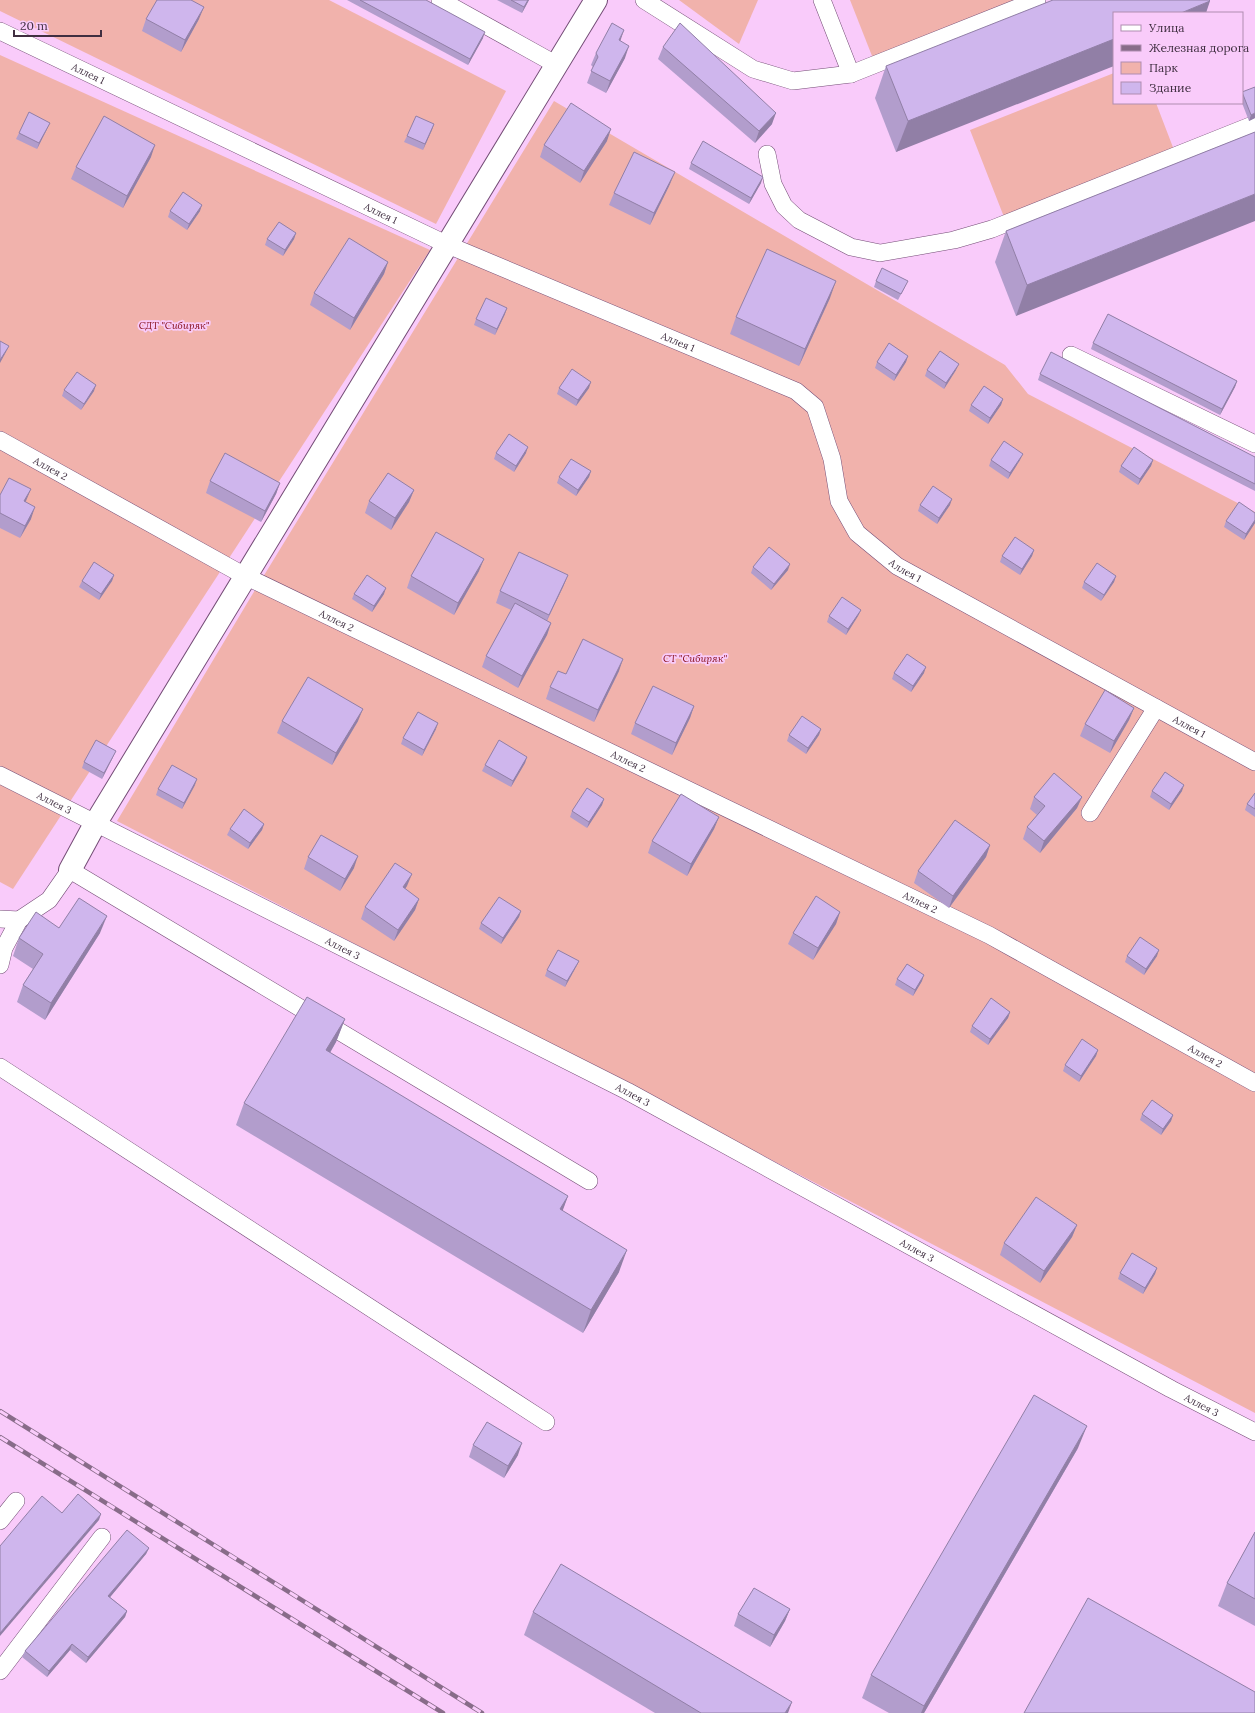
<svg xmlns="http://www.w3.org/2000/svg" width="1255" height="1713" viewBox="0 0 1255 1713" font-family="Lora,serif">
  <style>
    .green { fill: #f1b2ac }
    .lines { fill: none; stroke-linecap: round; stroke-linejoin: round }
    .service-casing { stroke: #744d76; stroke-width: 18 }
    .minor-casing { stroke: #744d76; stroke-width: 24 }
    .service { stroke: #fff; stroke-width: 17 }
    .minor { stroke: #fff; stroke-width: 22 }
    .rail-casing { stroke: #886c89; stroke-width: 4.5 }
    .rail { stroke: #f9cbfa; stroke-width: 3; stroke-dasharray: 9; stroke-linecap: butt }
    .wall { fill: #b29dcc }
    .shaded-wall { fill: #917fa6 }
    .building { fill: #cfb6ed; stroke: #917fa6 }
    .labels { text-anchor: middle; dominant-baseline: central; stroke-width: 3.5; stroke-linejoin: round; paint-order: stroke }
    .street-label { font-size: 10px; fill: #402f41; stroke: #f9cbfa }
    .park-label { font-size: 10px; font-style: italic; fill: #840b16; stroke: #f9cbfa }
  </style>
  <rect width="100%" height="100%" fill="#f9cbfa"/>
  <g class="green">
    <polygon points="0,0 329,0 506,91 436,224 0,11"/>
    <polygon points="679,0 758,0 739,44"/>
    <polygon points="850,0 1026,0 874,61"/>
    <polygon points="0,55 430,250 13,889 0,882"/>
    <polygon points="1114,73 1114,103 1156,103 1174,150 1004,217 970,130"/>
    <polygon points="554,101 1005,365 1028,394 1255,512 1255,1413 628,1085 117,821 252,595"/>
  </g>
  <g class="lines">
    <g class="service-casing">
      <g id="service">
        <polyline points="440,0 557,65"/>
        <polyline points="644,0 753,69 793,81 851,74 1037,0"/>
        <polyline points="822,0 851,74"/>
        <path id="s1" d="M 0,31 L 448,245 L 796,391 L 815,407 L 832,459 L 839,501 L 857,533 L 897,566 L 1255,762"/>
        <polyline points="767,154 773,184 784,206 799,220 851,247 880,253 954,240 992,229 1255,124"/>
        <polyline points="1071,355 1255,444"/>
        <path id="s2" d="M 0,440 L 245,576 L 989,935 L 1255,1083"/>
        <path id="s3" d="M 0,775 L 627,1091 L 1171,1389 L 1255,1432"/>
        <polyline points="1090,813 1156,708"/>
        <polyline points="0,919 19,920 49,900 70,870 589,1181"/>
        <polyline points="0,965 4,948 19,920"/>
        <polyline points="0,1067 546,1422"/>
        <polyline points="0,1521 16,1501"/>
        <polyline points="0,1671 102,1537"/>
      </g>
    </g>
    <g class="minor-casing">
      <polyline id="minor" points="70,870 95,824 596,0"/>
    </g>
    <use href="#service" class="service"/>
    <use href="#minor" class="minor"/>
    <g class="rail-casing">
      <g id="rail">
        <polyline points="0,1411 482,1713"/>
        <polyline points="0,1437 443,1713"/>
      </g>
    </g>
    <use href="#rail" class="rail"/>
  </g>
  <g class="wall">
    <polygon points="347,0 426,0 483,38 468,65"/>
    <polygon points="497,0 529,0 522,13"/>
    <polygon points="1206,13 896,152 875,98 886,66"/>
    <polygon points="146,19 199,19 181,52 142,31"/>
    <polygon points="620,41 625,58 606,93 587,83 593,67 591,65 596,53"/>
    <polygon points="663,47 772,124 755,143 658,59"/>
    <polygon points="1242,92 1255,118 1249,121 1242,103"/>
    <polygon points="434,124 423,150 404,142 407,136"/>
    <polygon points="47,129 37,149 16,139 19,133"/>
    <polygon points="1255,132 1016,316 995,262 1006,231"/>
    <polygon points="607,141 580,183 540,157 544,145"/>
    <polygon points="151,157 123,208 71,179 76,167"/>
    <polygon points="691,163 761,183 749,204 689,169"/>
    <polygon points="670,184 650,225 609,205 614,193"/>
    <polygon points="170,211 200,211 187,230 168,217"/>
    <polygon points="296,233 294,239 283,256 265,245 267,239"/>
    <polygon points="388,262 384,274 350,330 310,305 314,293"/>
    <polygon points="876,281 905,287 898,300 874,287"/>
    <polygon points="830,298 799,366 730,334 736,317"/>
    <polygon points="505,314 495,335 474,325 476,319"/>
    <polygon points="1093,343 1237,381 1235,387 1220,415 1091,349"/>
    <polygon points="908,356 906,362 894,381 875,368 877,362"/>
    <polygon points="927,370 956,370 944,389 925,376"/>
    <polygon points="1040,374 1255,457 1255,491 1038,380"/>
    <polygon points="559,388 589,388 576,406 557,394"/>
    <polygon points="64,390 94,391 81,410 62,396"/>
    <polygon points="1003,399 1001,405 988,424 969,411 971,405"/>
    <polygon points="496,453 526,453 514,472 494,459"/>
    <polygon points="991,460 1020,460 1008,479 989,466"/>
    <polygon points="1153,460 1151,466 1138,485 1119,472 1121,466"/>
    <polygon points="591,471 589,477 576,496 557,483 559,477"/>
    <polygon points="210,481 280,483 276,494 261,522 206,493"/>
    <polygon points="414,490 409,502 391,530 365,513 369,501"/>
    <polygon points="0,495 26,501 26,502 31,519 20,538 0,528"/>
    <polygon points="920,505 950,505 937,524 918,511"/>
    <polygon points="1255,513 1255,523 1244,540 1224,527 1226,521"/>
    <polygon points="1034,550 1032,556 1020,575 1000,562 1002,556"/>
    <polygon points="753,567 788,570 771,590 751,573"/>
    <polygon points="479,571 454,615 407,588 411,576"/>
    <polygon points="114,575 112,581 99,600 79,587 82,581"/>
    <polygon points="568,575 563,587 547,621 551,623 547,635 518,688 482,667 486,656 511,610 496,603 500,591"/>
    <polygon points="1116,576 1114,582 1101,601 1082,588 1084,582"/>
    <polygon points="354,594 384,594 372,612 352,599"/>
    <polygon points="861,610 858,616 846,635 827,622 829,616"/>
    <polygon points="619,671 594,722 546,699 550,687 566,674"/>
    <polygon points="894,673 924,673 911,692 892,679"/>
    <polygon points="694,706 690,718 672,755 631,734 635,723"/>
    <polygon points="1134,708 1129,720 1110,753 1080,736 1085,724"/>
    <polygon points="282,721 358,721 332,765 277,733"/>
    <polygon points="436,729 422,756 401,744 403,738"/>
    <polygon points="821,729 819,735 806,754 787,741 789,735"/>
    <polygon points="113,757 102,779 82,768 84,762"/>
    <polygon points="527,757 525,763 511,787 482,771 485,765"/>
    <polygon points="195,785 182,809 156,795 158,789"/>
    <polygon points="1152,791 1182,791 1169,810 1150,797"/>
    <polygon points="1255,793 1255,817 1245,810 1247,804"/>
    <polygon points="1034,797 1082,797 1077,808 1040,853 1023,839 1027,827 1037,815 1030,809"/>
    <polygon points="604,799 602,805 587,828 570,817 572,811"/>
    <polygon points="719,817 714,829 687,876 648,853 652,841"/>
    <polygon points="264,824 262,830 248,849 227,835 230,829"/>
    <polygon points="990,845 986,857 949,908 914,883 918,871"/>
    <polygon points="308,857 354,868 340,891 304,869"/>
    <polygon points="407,886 405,889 419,899 415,910 394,941 361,919 365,907"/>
    <polygon points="521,911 519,917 501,944 479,929 481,923"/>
    <polygon points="840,912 836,924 813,960 788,944 793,933"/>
    <polygon points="59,928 100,933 45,1020 17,1002 23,985 33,969 13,956 19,938"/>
    <polygon points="1127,956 1157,956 1144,975 1125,962"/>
    <polygon points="579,961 576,967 565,987 545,976 547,970"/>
    <polygon points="897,979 922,981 913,996 895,985"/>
    <polygon points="1010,1012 1008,1018 988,1045 970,1032 972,1026"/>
    <polygon points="345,1019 336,1042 330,1053 568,1196 562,1211 619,1272 583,1333 236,1125 244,1103"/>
    <polygon points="1098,1050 1096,1056 1079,1082 1063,1071 1065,1065"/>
    <polygon points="1142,1114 1173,1115 1171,1121 1161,1135 1140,1120"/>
    <polygon points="1077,1225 1072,1237 1040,1283 1000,1255 1004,1243"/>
    <polygon points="1157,1268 1155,1274 1143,1294 1118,1279 1120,1273"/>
    <polygon points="473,1445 518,1455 504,1478 469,1457"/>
    <polygon points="1078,1448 924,1713 889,1713 862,1698 871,1675"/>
    <polygon points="1255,1532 1255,1626 1218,1606 1227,1583"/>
    <polygon points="149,1548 146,1554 110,1597 127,1611 125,1617 86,1663 70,1650 47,1677 22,1657 25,1651"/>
    <polygon points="790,1609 785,1621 770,1647 734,1626 738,1614"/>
    <polygon points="533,1612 788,1713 655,1713 524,1635"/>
  </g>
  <g class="shaded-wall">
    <polygon points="528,0 529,0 522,13 524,7"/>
    <polygon points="1210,1 1206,13 1181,13"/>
    <polygon points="204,7 199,19 181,52 185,40"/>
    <polygon points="624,30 620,42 619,40"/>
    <polygon points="485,32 483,38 468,65 470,59"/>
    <polygon points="1114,39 1114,66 896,152 908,121"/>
    <polygon points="629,46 625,58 606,93 610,81"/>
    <polygon points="776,113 772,124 755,143 759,131"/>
    <polygon points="1255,113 1255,118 1249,121 1251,115"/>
    <polygon points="50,123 37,149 39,143"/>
    <polygon points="434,124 432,130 423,150 425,144"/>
    <polygon points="611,129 607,141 580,183 584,171"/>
    <polygon points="155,145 151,157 123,208 127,196"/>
    <polygon points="675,172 670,184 650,225 654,213"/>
    <polygon points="763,177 761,183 749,204 751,198"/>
    <polygon points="1255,194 1255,221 1016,316 1027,285"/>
    <polygon points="202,205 200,211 187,230 189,224"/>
    <polygon points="296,233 294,239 283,256 285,250"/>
    <polygon points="388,262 384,274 350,330 354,318"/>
    <polygon points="836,281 830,298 799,366 805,349"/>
    <polygon points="507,308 505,314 495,335 497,329"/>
    <polygon points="9,346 6,352 0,363 0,360"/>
    <polygon points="908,356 906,362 894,381 896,375"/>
    <polygon points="959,364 956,370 944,389 946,383"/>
    <polygon points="1237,381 1235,387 1220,415 1222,409"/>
    <polygon points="591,382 589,388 576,406 578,400"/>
    <polygon points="96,385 94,391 81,410 84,404"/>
    <polygon points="1003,399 1001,405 988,424 990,418"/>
    <polygon points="528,447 526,453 514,472 516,466"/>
    <polygon points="1023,454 1020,460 1008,479 1010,473"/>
    <polygon points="1153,460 1151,466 1138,485 1140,479"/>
    <polygon points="591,471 589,477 576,496 578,490"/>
    <polygon points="280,483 276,494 261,522 265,511"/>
    <polygon points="31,489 26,501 19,513 24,501"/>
    <polygon points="414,490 409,502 391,530 395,518"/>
    <polygon points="952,499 950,505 937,524 939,518"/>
    <polygon points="35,507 31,519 20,538 25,526"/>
    <polygon points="1255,520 1255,523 1244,540 1246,534"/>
    <polygon points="1034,550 1032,556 1020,575 1022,569"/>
    <polygon points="484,559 479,571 454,615 458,603"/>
    <polygon points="790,564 788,570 771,590 774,584"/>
    <polygon points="114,575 112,581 99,600 101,594"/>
    <polygon points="568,575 563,587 544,626 549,615"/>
    <polygon points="1116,576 1114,582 1101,601 1104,595"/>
    <polygon points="386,588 384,594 372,612 374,606"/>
    <polygon points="861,610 858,616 846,635 848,629"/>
    <polygon points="551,623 547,635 518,688 522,676"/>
    <polygon points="623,659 619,671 594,722 598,710"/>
    <polygon points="926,667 924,673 911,692 913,686"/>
    <polygon points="694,706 690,718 672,755 676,743"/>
    <polygon points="1134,708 1129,720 1110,753 1114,741"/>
    <polygon points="363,709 358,721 332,765 336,753"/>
    <polygon points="438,723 436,729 422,756 424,750"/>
    <polygon points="821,729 819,735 806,754 808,748"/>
    <polygon points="116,751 102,779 104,773"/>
    <polygon points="527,757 525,763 511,787 513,781"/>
    <polygon points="197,779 195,785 182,809 184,803"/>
    <polygon points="1184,785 1182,791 1169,810 1171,804"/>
    <polygon points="1082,797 1077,808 1040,853 1044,841"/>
    <polygon points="604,799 602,805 587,828 589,822"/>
    <polygon points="719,817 714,829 687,876 691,864"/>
    <polygon points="264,824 262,830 248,849 250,843"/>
    <polygon points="990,845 986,857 949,908 953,896"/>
    <polygon points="358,856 354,868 340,891 345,879"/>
    <polygon points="412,874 407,886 398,899 403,887"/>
    <polygon points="419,899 415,910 394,941 398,930"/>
    <polygon points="521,911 519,917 501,944 503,938"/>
    <polygon points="840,912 836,924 813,960 818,948"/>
    <polygon points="107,916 100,933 45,1020 51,1003"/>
    <polygon points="1159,950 1157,956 1144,975 1146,969"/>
    <polygon points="579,961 576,967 565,987 567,981"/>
    <polygon points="924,975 922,981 913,996 915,990"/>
    <polygon points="1010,1012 1008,1018 988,1045 990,1039"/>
    <polygon points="345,1019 336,1042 318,1073 326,1050"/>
    <polygon points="1098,1050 1096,1056 1079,1082 1081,1076"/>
    <polygon points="1173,1115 1171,1121 1161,1135 1163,1129"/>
    <polygon points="568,1196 560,1218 560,1209"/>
    <polygon points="1077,1225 1072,1237 1040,1283 1044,1271"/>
    <polygon points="627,1250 619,1272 583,1333 591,1310"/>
    <polygon points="1157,1268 1155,1274 1143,1294 1145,1288"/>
    <polygon points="1087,1426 1078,1448 924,1713 921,1713 924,1706"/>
    <polygon points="522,1443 518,1455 504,1478 508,1466"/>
    <polygon points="101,1514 99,1520 0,1636 0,1633"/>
    <polygon points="149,1548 146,1554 106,1602 108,1596"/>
    <polygon points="790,1609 785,1621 770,1647 774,1635"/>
    <polygon points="127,1611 125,1617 86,1663 88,1657"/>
    <polygon points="72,1644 70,1650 47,1677 49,1671"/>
    <polygon points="792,1702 788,1713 785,1713"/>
  </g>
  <g class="building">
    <polygon points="157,0 191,0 204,7 185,40 146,19"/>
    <polygon points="360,0 426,0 485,32 470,59"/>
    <polygon points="511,0 528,0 524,7"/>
    <polygon points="1053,0 1209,0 1210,1 1181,13 1114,13 1114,39 908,121 886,66"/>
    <polygon points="612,23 624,30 619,40 629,46 610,81 591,71 598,57 596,53"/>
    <polygon points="680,23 776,113 759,131 663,47"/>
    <polygon points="1255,87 1255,113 1251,115 1242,92"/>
    <polygon points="571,103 611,129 584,171 544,145"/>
    <polygon points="29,112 50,123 39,143 19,133"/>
    <polygon points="104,116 155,145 127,196 76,167"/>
    <polygon points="416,116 434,124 425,144 407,136"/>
    <polygon points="1255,132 1255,194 1027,285 1006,231"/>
    <polygon points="703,141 763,177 751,198 691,163"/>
    <polygon points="634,152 675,172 654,213 614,193"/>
    <polygon points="183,192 202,205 189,224 170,211"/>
    <polygon points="279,222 296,233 285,250 267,239"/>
    <polygon points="349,238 388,262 354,318 314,293"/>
    <polygon points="767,249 836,281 805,349 736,317"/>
    <polygon points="882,268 908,281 901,294 876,281"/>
    <polygon points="486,298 507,308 497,329 476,319"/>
    <polygon points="1108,314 1237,381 1222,409 1093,343"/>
    <polygon points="0,341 9,346 0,360"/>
    <polygon points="889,343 908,356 896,375 877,362"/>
    <polygon points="940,351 959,364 946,383 927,370"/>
    <polygon points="1051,352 1255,457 1255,484 1040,374"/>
    <polygon points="572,369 591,382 578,400 559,388"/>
    <polygon points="77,372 96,385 84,404 64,390"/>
    <polygon points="984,386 1003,399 990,418 971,405"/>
    <polygon points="509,434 528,447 516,466 496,453"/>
    <polygon points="1004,441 1023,454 1010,473 991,460"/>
    <polygon points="1134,447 1153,460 1140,479 1121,466"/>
    <polygon points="225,453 280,483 265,511 210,481"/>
    <polygon points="571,459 591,471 578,490 559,477"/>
    <polygon points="388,473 414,490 395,518 369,501"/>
    <polygon points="9,478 31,489 24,501 35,507 25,526 0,513 0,495"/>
    <polygon points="933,486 952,499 939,518 920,505"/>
    <polygon points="1239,502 1255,513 1255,520 1246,534 1226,521"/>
    <polygon points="436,532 484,559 458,603 411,576"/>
    <polygon points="1015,537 1034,550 1022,569 1002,556"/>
    <polygon points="769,547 790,564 774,584 753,567"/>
    <polygon points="519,552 568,575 549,615 500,591"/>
    <polygon points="94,562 114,575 101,594 82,581"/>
    <polygon points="1097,563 1116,576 1104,595 1084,582"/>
    <polygon points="367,575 386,588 374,606 354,594"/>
    <polygon points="842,597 861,610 848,629 829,616"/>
    <polygon points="515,603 551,623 522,676 486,656"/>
    <polygon points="583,639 623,659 598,710 550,687 558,671 566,674"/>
    <polygon points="907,654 926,667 913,686 894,673"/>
    <polygon points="308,677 363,709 336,753 282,721"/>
    <polygon points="653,686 694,706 676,743 635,723"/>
    <polygon points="1105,690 1134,708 1114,741 1085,724"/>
    <polygon points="418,712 438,723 424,750 403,738"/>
    <polygon points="802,716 821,729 808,748 789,735"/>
    <polygon points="96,740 116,751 104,773 84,762"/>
    <polygon points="499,740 527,757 513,781 485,765"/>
    <polygon points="172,765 197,779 184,803 158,789"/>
    <polygon points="1165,772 1184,785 1171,804 1152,791"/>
    <polygon points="1054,773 1082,797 1044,841 1027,827 1045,806 1034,797"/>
    <polygon points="587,788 604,799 589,822 572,811"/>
    <polygon points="1255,793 1255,809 1247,804"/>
    <polygon points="681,794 719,817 691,864 652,841"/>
    <polygon points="244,809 264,824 250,843 230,829"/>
    <polygon points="955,820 990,845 953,896 918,871"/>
    <polygon points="321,835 358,856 345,879 308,857"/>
    <polygon points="395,863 412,874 403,887 419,899 398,930 365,907"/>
    <polygon points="816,896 840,912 818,948 793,933"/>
    <polygon points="499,897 521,911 503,938 481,923"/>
    <polygon points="79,898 107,916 51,1003 23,985 43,954 19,938 36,912 59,928"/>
    <polygon points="1140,937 1159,950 1146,969 1127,956"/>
    <polygon points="558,950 579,961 567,981 547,970"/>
    <polygon points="907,964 924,975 915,990 897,979"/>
    <polygon points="307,997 345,1019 326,1050 568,1196 560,1209 627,1250 591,1310 244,1103"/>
    <polygon points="991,998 1010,1012 990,1039 972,1026"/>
    <polygon points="1082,1039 1098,1050 1081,1076 1065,1065"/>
    <polygon points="1152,1100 1173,1115 1163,1129 1142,1114"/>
    <polygon points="1036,1197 1077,1225 1044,1271 1004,1243"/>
    <polygon points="1132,1253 1157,1268 1145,1288 1120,1273"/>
    <polygon points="1034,1395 1087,1426 924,1706 871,1675"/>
    <polygon points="487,1422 522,1443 508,1466 473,1445"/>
    <polygon points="78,1494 101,1514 0,1633 0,1546 42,1496 62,1513"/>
    <polygon points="127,1530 149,1548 108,1596 127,1611 88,1657 72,1644 49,1671 25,1651"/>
    <polygon points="1255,1532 1255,1599 1227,1583"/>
    <polygon points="561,1564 792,1702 785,1713 701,1713 533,1612"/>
    <polygon points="754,1588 790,1609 774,1635 738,1614"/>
    <polygon points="1088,1598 1255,1692 1255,1713 1024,1713"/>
  </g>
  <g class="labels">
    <g class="street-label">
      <text stroke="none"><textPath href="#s1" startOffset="98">Аллея 1</textPath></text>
      <text stroke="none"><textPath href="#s1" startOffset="422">Аллея 1</textPath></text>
      <text stroke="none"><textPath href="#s1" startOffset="746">Аллея 1</textPath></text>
      <text stroke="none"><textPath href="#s2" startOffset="58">Аллея 2</textPath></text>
      <text stroke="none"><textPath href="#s1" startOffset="1094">Аллея 1</textPath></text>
      <text stroke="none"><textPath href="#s2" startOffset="382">Аллея 2</textPath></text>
      <text stroke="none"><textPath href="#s1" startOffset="1418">Аллея 1</textPath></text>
      <text stroke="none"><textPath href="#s2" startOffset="706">Аллея 2</textPath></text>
      <text stroke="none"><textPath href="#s3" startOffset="61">Аллея 3</textPath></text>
      <text stroke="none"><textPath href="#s2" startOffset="1030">Аллея 2</textPath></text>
      <text stroke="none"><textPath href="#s3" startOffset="384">Аллея 3</textPath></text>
      <text stroke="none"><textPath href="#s2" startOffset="1354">Аллея 2</textPath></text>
      <text stroke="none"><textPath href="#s3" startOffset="709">Аллея 3</textPath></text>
      <text stroke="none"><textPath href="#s3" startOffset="1033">Аллея 3</textPath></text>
      <text stroke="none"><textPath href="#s3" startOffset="1357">Аллея 3</textPath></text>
    </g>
    <g class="park-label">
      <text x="174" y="325">СДТ "Сибиряк"</text>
      <text x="695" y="658">СТ "Сибиряк"</text>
    </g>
  </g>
  <rect x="1113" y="12" width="130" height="92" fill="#f9cbfa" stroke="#af8db0"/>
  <rect x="1121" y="25" width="20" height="6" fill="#ffffff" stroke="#af8db0"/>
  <text x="1149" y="32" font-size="12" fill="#402f41">Улица</text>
  <rect x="1121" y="45" width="20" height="6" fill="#886c89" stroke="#af8db0"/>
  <text x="1149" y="52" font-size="12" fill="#402f41">Железная дорога</text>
  <rect x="1121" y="62" width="20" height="12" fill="#f1b2ac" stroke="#af8db0"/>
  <text x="1149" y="72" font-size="12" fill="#402f41">Парк</text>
  <rect x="1121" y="82" width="20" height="12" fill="#cfb6ed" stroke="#af8db0"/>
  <text x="1149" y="92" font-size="12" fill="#402f41">Здание</text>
  <path d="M14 30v6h87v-6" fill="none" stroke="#402f41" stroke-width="2"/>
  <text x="20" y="30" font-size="12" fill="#402f41" stroke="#f9cbfa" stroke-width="3" paint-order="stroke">20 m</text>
</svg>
